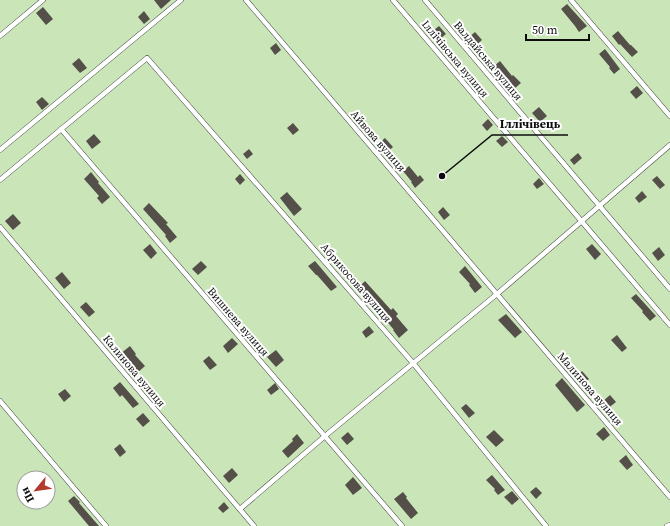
<svg xmlns="http://www.w3.org/2000/svg" width="670" height="526" viewBox="0 0 670 526" font-family="'Source Serif 4',serif">
  <style>
    .green { fill: #cae6b9; fill-rule: evenodd }
    .building { fill: #554f4a }
    .lines { fill: none; stroke-linecap: round; stroke-linejoin: round }
    .lane-casing { stroke: #404040; stroke-width: 5.5 }
    .lane { stroke: #fff; stroke-width: 4.5 }
    .labels { text-anchor: middle; dominant-baseline: central; stroke-width: 4; stroke-linejoin: round; paint-order: stroke }
    .street-label { font-size: 11px; fill: #0d0d0d; stroke: #fff }
    .leader { fill: none; stroke: #0d0d0d; stroke-width: 1.5 }
    .callout-dot { fill: #0d0d0d; stroke: #fff; stroke-width: 1.5 }
    .callout-label { font-size: 12px; text-anchor: middle; font-weight: bold; fill: #0d0d0d; stroke: #fff; stroke-width: 4; stroke-linejoin: round; paint-order: stroke }
  </style>
  <rect width="100%" height="100%" fill="#fefded"/>
  <path class="green" d="M 0,0 L 670,0 L 670,526 L 0,526 ZM 24,478 L 48,478 L 48,502 L 24,502 Z"/>
  <g class="building">
    <polygon points="154,0 171,0 161,9"/>
    <polygon points="567,4 587,26 579,32 575,26 561,9"/>
    <polygon points="43,7 53,19 46,25 36,13"/>
    <polygon points="144,11 150,19 144,24 138,17"/>
    <polygon points="439,26 446,34 441,38 434,30"/>
    <polygon points="618,31 630,45 631,45 638,52 632,57 620,44 619,45 612,36"/>
    <polygon points="475,32 482,40 475,46 468,38"/>
    <polygon points="276,43 281,50 275,55 270,48"/>
    <polygon points="605,49 620,69 614,74 609,68 610,67 599,54"/>
    <polygon points="79,58 87,68 80,73 72,64"/>
    <polygon points="500,61 512,76 513,75 521,83 514,89 501,74 499,75 493,67"/>
    <polygon points="637,86 643,93 636,99 630,92"/>
    <polygon points="42,97 49,104 42,110 36,102"/>
    <polygon points="539,107 547,116 540,122 532,113"/>
    <polygon points="488,119 493,125 487,131 482,125"/>
    <polygon points="293,123 299,130 293,135 287,128"/>
    <polygon points="94,134 101,142 92,149 86,141"/>
    <polygon points="502,136 508,142 502,147 496,141"/>
    <polygon points="385,138 393,147 386,153 378,144"/>
    <polygon points="249,149 253,154 247,159 243,154"/>
    <polygon points="578,153 582,158 574,165 570,160"/>
    <polygon points="409,166 418,177 420,175 424,180 415,188 411,182 412,182 403,171"/>
    <polygon points="91,172 99,182 98,183 110,197 102,204 97,198 99,196 84,179"/>
    <polygon points="240,174 245,180 240,185 235,179"/>
    <polygon points="657,176 665,185 660,189 652,180"/>
    <polygon points="539,178 544,184 537,189 533,184"/>
    <polygon points="642,191 647,197 639,203 635,198"/>
    <polygon points="287,192 302,209 294,216 280,198"/>
    <polygon points="149,203 168,223 166,224 177,237 170,243 165,236 166,235 143,209"/>
    <polygon points="443,207 450,215 444,220 438,212"/>
    <polygon points="13,214 21,223 13,230 5,221"/>
    <polygon points="150,244 157,253 151,259 143,250"/>
    <polygon points="592,244 601,254 595,260 586,249"/>
    <polygon points="659,247 665,255 658,261 652,253"/>
    <polygon points="201,261 207,267 198,275 192,269"/>
    <polygon points="315,261 337,287 331,291 317,275 316,275 308,266"/>
    <polygon points="465,266 482,287 475,293 469,285 470,284 459,272"/>
    <polygon points="62,272 71,283 64,289 55,278"/>
    <polygon points="365,281 391,310 393,308 398,314 396,316 408,330 399,338 393,330 394,330 375,307 375,308 358,288"/>
    <polygon points="636,294 656,316 650,321 642,312 643,311 631,298"/>
    <polygon points="86,302 95,312 89,317 80,307"/>
    <polygon points="506,314 522,332 515,338 498,320"/>
    <polygon points="369,326 374,332 366,338 362,332"/>
    <polygon points="617,335 627,348 622,352 611,340"/>
    <polygon points="232,338 238,344 228,353 223,346"/>
    <polygon points="130,346 136,354 135,355 145,366 136,374 120,354"/>
    <polygon points="276,350 284,360 276,367 267,357"/>
    <polygon points="209,356 217,365 210,370 203,361"/>
    <polygon points="582,371 589,379 584,383 578,375"/>
    <polygon points="562,378 585,405 577,412 555,385"/>
    <polygon points="120,382 139,404 133,408 122,395 120,397 113,388"/>
    <polygon points="275,383 279,389 271,395 267,390"/>
    <polygon points="65,389 71,396 64,402 58,394"/>
    <polygon points="610,395 616,402 607,409 602,402"/>
    <polygon points="466,404 475,413 469,418 461,408"/>
    <polygon points="143,413 150,421 143,427 136,419"/>
    <polygon points="604,427 610,435 603,441 596,434"/>
    <polygon points="494,430 504,440 496,447 486,437"/>
    <polygon points="348,432 354,439 347,445 341,438"/>
    <polygon points="297,434 304,443 288,458 282,451 293,441 292,439"/>
    <polygon points="120,444 126,452 120,457 114,449"/>
    <polygon points="626,455 633,465 627,470 619,461"/>
    <polygon points="232,468 238,475 229,483 223,476"/>
    <polygon points="492,475 505,490 498,495 494,490 495,489 486,480"/>
    <polygon points="353,477 362,488 353,495 345,485"/>
    <polygon points="536,487 542,493 536,499 530,492"/>
    <polygon points="512,491 519,499 512,505 504,497"/>
    <polygon points="403,492 407,497 406,498 418,513 411,519 394,499"/>
    <polygon points="74,496 80,502 79,503 99,526 89,526 68,501"/>
    <polygon points="224,502 229,508 223,513 218,508"/>
  </g>
  <g class="lines">
    <g class="lane-casing">
      <g id="lane">
        <polyline points="246,0 670,497"/>
        <polyline points="393,0 670,325"/>
        <polyline points="425,0 670,289"/>
        <polyline points="571,0 670,116"/>
        <polyline points="0,36 43,0"/>
        <polyline points="61,129 402,526"/>
        <polyline points="0,150 181,0"/>
        <polyline points="0,180 147,58 413,363 546,526"/>
        <polyline points="0,227 254,526"/>
        <polyline points="0,401 106,526"/>
        <polyline points="240,509 325,436 497,294 670,145"/>
        <polyline points="667,526 670,525"/>
      </g>
    </g>
    <use href="#lane" class="lane"/>
  </g>
  <g class="labels">
    <g class="street-label">
      <text transform="translate(455 59) rotate(50)">Іллічівська вулиця</text>
      <text transform="translate(488 61) rotate(50)">Валдайська вулиця</text>
      <text transform="translate(378 141) rotate(49)">Айвова вулиця</text>
      <text transform="translate(356 283) rotate(49)">Абрикосова вулиця</text>
      <text transform="translate(238 322) rotate(49)">Вишнева вулиця</text>
      <text transform="translate(134 371) rotate(50)">Калинова вулиця</text>
      <text transform="translate(590 389) rotate(49)">Малинова вулиця</text>
    </g>
  </g>
  <path class="leader" d="M442 176L492 135H568"/>
  <circle class="callout-dot" cx="442" cy="176" r="4"/>
  <g class="callout-label">
    <text x="530" y="128">Іллічівець</text>
  </g>
  <g transform="translate(36 490) rotate(241)"><circle r="19" fill="#ffffff" stroke="#9e9e9e"/>
  <path d="M0-3L7 15L0 10L-7 15Z" fill="#b43a2d"/>
  <text y="-6" font-size="11" font-weight="bold" text-anchor="middle" fill="#0d0d0d">Пн</text>
  </g>
  <path d="M526 34v6h63v-6" fill="none" stroke="#0d0d0d" stroke-width="2"/>
  <text x="532" y="34" font-size="12" fill="#0d0d0d" stroke="#ffffff" stroke-width="3" paint-order="stroke">50 m</text>
</svg>
